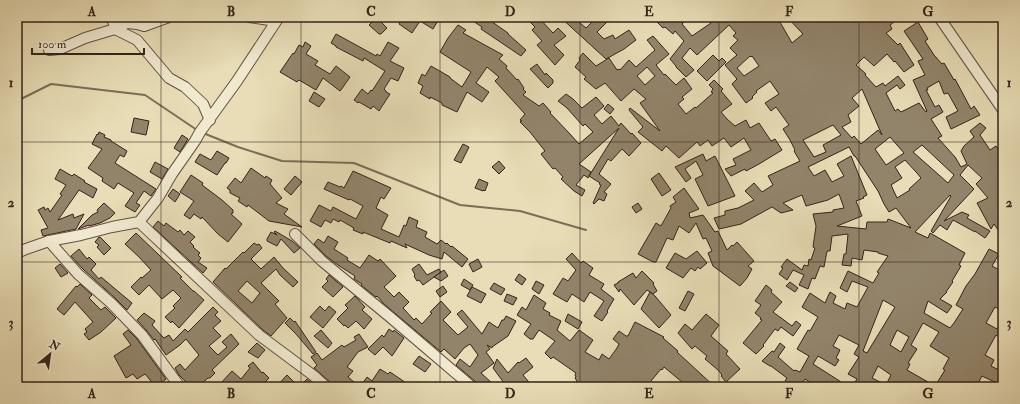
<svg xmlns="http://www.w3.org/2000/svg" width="1020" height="404" viewBox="0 0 1020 404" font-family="'IM FELL Double Pica',serif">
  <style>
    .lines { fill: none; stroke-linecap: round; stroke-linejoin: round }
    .stream { stroke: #7c6d58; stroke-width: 2 }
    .building { fill: #92846b; stroke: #35231a; fill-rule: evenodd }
    .minor-casing { stroke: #625241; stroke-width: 12 }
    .minor { stroke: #f0e9d0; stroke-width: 10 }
    .grid { fill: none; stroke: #35231a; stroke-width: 1; stroke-opacity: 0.55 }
    .neatline { fill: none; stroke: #35231a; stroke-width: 1.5 }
    .grid-label { font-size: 13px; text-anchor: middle; font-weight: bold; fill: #35231a }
  </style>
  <rect width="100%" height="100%" fill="#e8ddb6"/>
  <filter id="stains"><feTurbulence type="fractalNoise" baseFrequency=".005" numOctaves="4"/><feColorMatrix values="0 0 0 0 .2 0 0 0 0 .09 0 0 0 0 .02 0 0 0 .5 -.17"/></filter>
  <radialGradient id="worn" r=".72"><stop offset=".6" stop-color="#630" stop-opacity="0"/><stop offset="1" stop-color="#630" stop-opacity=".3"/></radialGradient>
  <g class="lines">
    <g class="stream">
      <polyline points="17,101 51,84 145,95 197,130"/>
      <polyline points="203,133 238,147 282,161 354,163 460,205 520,211 586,230"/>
    </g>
  </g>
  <g class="building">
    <polygon points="365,17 376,17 387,28 381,34 379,34 369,25 372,22"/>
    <polygon points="403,17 440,17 433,29 420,21 412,33 399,24"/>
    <polygon points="467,17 485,17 508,33 508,34 526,50 521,56 481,29 482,27"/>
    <polygon points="525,17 538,17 553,33 558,28 566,36 554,45 564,55 555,65 537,45 542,41 532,30 535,27"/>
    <polygon points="560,17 573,17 586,28 597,17 602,17 607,22 597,32 604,39 613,35 615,39 629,30 636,40 624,49 606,59"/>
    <path d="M 652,17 L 687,17 L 683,21 L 684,22 L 682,24 L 692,36 L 711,23 L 707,17 L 777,17 L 792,43 L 803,34 L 787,17 L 901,17 L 890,25 L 892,29 L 886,33 L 898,45 L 900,43 L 914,65 L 904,72 L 895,61 L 894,62 L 887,54 L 874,66 L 864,57 L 856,65 L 866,74 L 865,75 L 876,87 L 883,83 L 885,86 L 898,76 L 905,85 L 900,89 L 897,85 L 886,93 L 895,111 L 898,109 L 901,112 L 919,103 L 926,112 L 927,111 L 913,80 L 925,75 L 918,61 L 923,59 L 904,31 L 918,22 L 928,39 L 925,41 L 934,55 L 942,64 L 944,63 L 954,80 L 955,79 L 971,109 L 974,106 L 980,115 L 951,129 L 946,117 L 958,111 L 948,93 L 944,94 L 939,81 L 927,88 L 928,90 L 926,90 L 935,107 L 939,105 L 943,112 L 931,119 L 942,136 L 938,138 L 955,157 L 961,167 L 967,164 L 961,151 L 964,146 L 974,137 L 970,131 L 980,123 L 986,128 L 980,135 L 990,150 L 996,146 L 1003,156 L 1003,207 L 999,209 L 1003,214 L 1003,237 L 994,224 L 991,229 L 977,203 L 988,198 L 976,184 L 982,178 L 968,165 L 960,175 L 974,189 L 944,221 L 962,212 L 969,215 L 967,218 L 990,231 L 985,238 L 975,231 L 975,232 L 953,220 L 947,230 L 940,225 L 933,233 L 931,231 L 951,196 L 950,195 L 915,232 L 928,238 L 930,233 L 965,253 L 959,265 L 961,266 L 952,281 L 953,282 L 946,292 L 947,292 L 940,299 L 952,306 L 947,313 L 928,301 L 924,313 L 950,328 L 954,323 L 963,309 L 956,305 L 966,286 L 975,274 L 989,249 L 999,254 L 992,266 L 1003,272 L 1003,311 L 995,307 L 986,323 L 997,329 L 1003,318 L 1003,334 L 1001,338 L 996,335 L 985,355 L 994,360 L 991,366 L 1003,372 L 1003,386 L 982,376 L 976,387 L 852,387 L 857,379 L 848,374 L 859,357 L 854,354 L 859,345 L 839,335 L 833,346 L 840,350 L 836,358 L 839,360 L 835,366 L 818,356 L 813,364 L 849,387 L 814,387 L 815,385 L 805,379 L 800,387 L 794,387 L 785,381 L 787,378 L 771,366 L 770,366 L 762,361 L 772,351 L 774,352 L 780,343 L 785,347 L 778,357 L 794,371 L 795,370 L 800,372 L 809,356 L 797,349 L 808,330 L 810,331 L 818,317 L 802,307 L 810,293 L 825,303 L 830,292 L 836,296 L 833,303 L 845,309 L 847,303 L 857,307 L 868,287 L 852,281 L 847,292 L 840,288 L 848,271 L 873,283 L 879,273 L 877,272 L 888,256 L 878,253 L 878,252 L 864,250 L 862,260 L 852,258 L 851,266 L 842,265 L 844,254 L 846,254 L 848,234 L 832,236 L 830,251 L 827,251 L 824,267 L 820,266 L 815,279 L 812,278 L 808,289 L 799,285 L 804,275 L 793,270 L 787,280 L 779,274 L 783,268 L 781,267 L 787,259 L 802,270 L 804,265 L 808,266 L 809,259 L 811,260 L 815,248 L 813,247 L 816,226 L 813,214 L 833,212 L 833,210 L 844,208 L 839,194 L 828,200 L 806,206 L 802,195 L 783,203 L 793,210 L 781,213 L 772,207 L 741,224 L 719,229 L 714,218 L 725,215 L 725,211 L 738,208 L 754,200 L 745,191 L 754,183 L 762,192 L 773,185 L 768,176 L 800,161 L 794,151 L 795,150 L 790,140 L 783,129 L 789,125 L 776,107 L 771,111 L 765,103 L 779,94 L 770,81 L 756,91 L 757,92 L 752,97 L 753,98 L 746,103 L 732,84 L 737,79 L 725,65 L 737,55 L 730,48 L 738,40 L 733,36 L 736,33 L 729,25 L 697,55 L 690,48 L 682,58 L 694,70 L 686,77 L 676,67 L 676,66 L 670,59 L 684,41 L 675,31 L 673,34 L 665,27 L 663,28 ZM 750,56 L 751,57 L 752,56 L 759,66 L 744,76 L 737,68 ZM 862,89 L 882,135 L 878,130 L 861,144 L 854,136 L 852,138 L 842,127 L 851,122 L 848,115 L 859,106 L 852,98 ZM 833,125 L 841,135 L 823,145 L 826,152 L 814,157 L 803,140 ZM 890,137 L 904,153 L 886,165 L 875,149 ZM 922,145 L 954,175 L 948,183 L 913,152 ZM 849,147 L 854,156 L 855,156 L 878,191 L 884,204 L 889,212 L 896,208 L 911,228 L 888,219 L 887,222 L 867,222 L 866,229 L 837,226 L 862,216 L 856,201 L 864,198 L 863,197 L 867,195 L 851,156 L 837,164 L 844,176 L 832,182 L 825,170 L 814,176 L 808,167 ZM 905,160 L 917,173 L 921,178 L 909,189 L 910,190 L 897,198 L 891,185 L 902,178 L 895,167 ZM 883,300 L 895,307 L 867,353 L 863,351 ZM 923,323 L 939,332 L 930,346 L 949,358 L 943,369 L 945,370 L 935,386 L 907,370 L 910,364 L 908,363 L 917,349 L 911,345 ZM 897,330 L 909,337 L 901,352 L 890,345 ZM 878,366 L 891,375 L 886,385 L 872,378 Z"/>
    <polygon points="458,25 466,30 463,33 503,55 499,59 507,66 506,68 517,80 518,79 524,88 523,89 526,92 523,95 539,106 543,103 551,112 550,113 570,134 579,144 593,132 585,124 583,126 567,108 558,101 566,94 573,99 582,108 596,97 604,106 594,115 602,124 611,116 619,126 621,123 631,134 632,133 641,143 629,156 622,149 611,161 608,159 599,174 611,184 604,192 607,194 604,201 599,199 594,204 593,203 601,185 599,184 600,183 589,176 619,128 579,164 591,172 588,178 584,175 576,185 585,190 582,196 574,191 561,179 563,177 555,168 553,169 541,154 545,151 530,132 520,122 522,121 520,120 525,114 495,81 499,77 487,67 476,83 489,92 482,102 467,92 457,112 442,105 442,103 430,97 430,99 420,93 423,86 418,83 422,74 425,76 431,66 450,77 450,78 462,87 471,72 440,52 448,38"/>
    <polygon points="336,34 376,56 377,54 380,56 388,42 399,48 390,61 404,68 398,81 391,78 384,89 386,91 386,92 390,94 379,111 373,106 371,109 359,102 358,103 354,100 362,89 368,94 371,90 372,91 385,71 364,58 363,61 336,47 336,46 331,43"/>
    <path d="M 653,36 L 669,54 L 656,65 L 664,75 L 665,74 L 676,85 L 684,78 L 692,89 L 682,97 L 684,99 L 678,104 L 686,114 L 695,107 L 696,108 L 713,93 L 711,92 L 713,89 L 709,85 L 714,80 L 723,89 L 721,91 L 732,104 L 721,112 L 727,119 L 735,126 L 746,120 L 750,128 L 759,123 L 771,141 L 775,139 L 782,150 L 759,164 L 746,171 L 745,169 L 731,176 L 725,169 L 736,165 L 733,159 L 751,150 L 744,138 L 731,147 L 724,138 L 712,146 L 708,140 L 700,146 L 697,142 L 679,158 L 666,146 L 662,151 L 638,132 L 643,127 L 629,110 L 630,108 L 660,131 L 640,103 L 646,99 L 634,89 L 621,101 L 605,83 L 596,89 L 584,79 L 586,77 L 575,67 L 580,60 L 579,58 L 583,53 L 596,66 L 609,58 L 617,70 L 619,69 L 620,70 L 629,60 L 636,67 L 655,50 L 647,40 ZM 647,67 L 655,76 L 645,85 L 637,76 Z"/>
    <polygon points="305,42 311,46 306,54 318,61 315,65 330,74 336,66 350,77 341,90 340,91 323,78 316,90 299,80 297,82 280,72 293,53 294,54 299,45 303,47"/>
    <polygon points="713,55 719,61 722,58 726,62 707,81 697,71"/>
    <polygon points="537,64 545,75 546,73 553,80 553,83 548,88 530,69"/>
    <polygon points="314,92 325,99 319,107 309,101"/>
    <polygon points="608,104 614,109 610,114 604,109"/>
    <polygon points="134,118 149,121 146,135 131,132"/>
    <polygon points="99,132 105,135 104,137 111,140 111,141 127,151 124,157 120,155 115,163 156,189 151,196 144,191 136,203 140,205 135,212 125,206 134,193 118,183 114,189 102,181 103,178 88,168 102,149 92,144 97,134 98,135"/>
    <polygon points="182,135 188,139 180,152 174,148"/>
    <polygon points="463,144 469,147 461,163 454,160"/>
    <polygon points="217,151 229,158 226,163 225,163 217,175 195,162 200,154 211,160"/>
    <polygon points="703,154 706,161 715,156 735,196 708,206 695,179 703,175 696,161 685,169 691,178 686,182 675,167"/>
    <polygon points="499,161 505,168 499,174 492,167"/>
    <polygon points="155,162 168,169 162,179 150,172"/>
    <polygon points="251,168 265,178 266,176 272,180 270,184 282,198 276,203 288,209 284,214 302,227 269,221 248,205 247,207 238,201 240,198 230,193 230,190 227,188 235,178 241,183"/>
    <polygon points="60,169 72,176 74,174 85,181 84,182 97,189 93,198 79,190 58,220 73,214 74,218 84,214 76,229 43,236 41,230 48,228 38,210 44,207 45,210 48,208 50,212 62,195 60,194 66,185 55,179"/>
    <polygon points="353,171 391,188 384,199 381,197 376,208 388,215 381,229 399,237 404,225 406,226 409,217 418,221 416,227 427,232 425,237 437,244 441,240 446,244 447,243 451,247 452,246 468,259 462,267 444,252 442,259 429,255 405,244 407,248 391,241 390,243 363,232 363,234 353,230 354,228 340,220 339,222 333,219 331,223 325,220 321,227 310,221 319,205 331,211 333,207 356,219 363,206 350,199 349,200 324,189 328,182 340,187 341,186 344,188"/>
    <polygon points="659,173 671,190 662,196 651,179"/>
    <polygon points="191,175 203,183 202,185 222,200 233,210 233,213 231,214 242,224 228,242 218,234 202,217 201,219 194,214 190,219 184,215 194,201 180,192"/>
    <polygon points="295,176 302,182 291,195 284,189"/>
    <polygon points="479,179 488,183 485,191 484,190 483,191 475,188"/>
    <polygon points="684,188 699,209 689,213 690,218 703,215 715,232 718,231 727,250 732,245 733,246 737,242 754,261 748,266 752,269 747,278 740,286 713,266 708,253 712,251 706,238 703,239 696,223 689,233 679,226 673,240 667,238 656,262 653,262 638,254 656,223 661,226 671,208 670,206 676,202 673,197"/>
    <polygon points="173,189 180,194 175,202 168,196"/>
    <polygon points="104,203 115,213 110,218 100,223 89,226 89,225 78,229 92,215 98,212 97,210"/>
    <polygon points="638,203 642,209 636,213 632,207"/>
    <polygon points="158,221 164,226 166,223 178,232 180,230 184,235 188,231 195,237 190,242 194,246 193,247 200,253 198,255 201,258 198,262 207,268 203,273 153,227"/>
    <polygon points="275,231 292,241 300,248 294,253 281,239 277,246 267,241 267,239 271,232 277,235 274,232"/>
    <polygon points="136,233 182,277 180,278 193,291 194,291 204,300 179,328 172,321 171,323 165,317 175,308 173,306 181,298 173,290 162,299 149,285 139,295 131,287 141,277 142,278 151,270 139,257 125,244"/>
    <polygon points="328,236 338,242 334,249 348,258 347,260 360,268 369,255 378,261 380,259 396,276 384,287 394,297 399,292 409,302 403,308 414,320 416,318 422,324 432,313 430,312 441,301 451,312 443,320 458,335 468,327 457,314 462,310 482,334 489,322 498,328 502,320 504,320 506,316 516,321 508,336 492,347 492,348 487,345 490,349 486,352 494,363 481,373 493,384 490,387 479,387 476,382 456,365 460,359 470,367 478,355 470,344 464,348 455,359 444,349 441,352 384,304 377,296 376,297 361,285 362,284 354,279 355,276 338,265 326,256 314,244 318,239 324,243"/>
    <polygon points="99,237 100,237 111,248 104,255 97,247 99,245 95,242"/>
    <path d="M 254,243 L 257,245 L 259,244 L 262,248 L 251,259 L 261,269 L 274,257 L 283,268 L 298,282 L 293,287 L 280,275 L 276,269 L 261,283 L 279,301 L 275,304 L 287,318 L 271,336 L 263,330 L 213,282 L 225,268 L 226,269 L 243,252 L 244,253 ZM 247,281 L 260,293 L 252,303 L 238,291 Z"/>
    <polygon points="79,249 87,259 89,257 96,264 91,270 99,279 101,277 132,303 127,310 115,298 83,269 71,256"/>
    <polygon points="697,251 707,263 700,269 698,267 695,271 691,268 683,278 666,268 675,253 686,259"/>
    <polygon points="572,253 581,263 583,261 593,268 589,275 604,284 601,289 614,299 607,311 608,312 602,321 594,316 604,301 590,292 584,302 572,294 567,302 553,294 563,278 568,281 576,270 566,259"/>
    <polygon points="478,259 482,267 473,272 469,264"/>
    <polygon points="60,264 68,273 61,277 55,268"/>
    <polygon points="419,264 427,275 439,269 441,272 423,285 419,280 417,281 414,276 415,275 412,269"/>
    <polygon points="444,270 448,276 441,281 434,277"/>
    <polygon points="642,271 654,283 653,284 657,291 653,294 647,290 634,305 620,289 619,292 614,285 618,283 618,282 633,273 636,278"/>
    <polygon points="519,274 526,279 522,285 515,280"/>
    <polygon points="329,275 343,287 333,297 322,287 328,281 326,279"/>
    <polygon points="464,279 473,285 470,290 461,285"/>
    <polygon points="536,281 544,285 539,294 532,289"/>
    <polygon points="790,282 798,288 795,292 786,286"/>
    <polygon points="494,283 505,289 501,295 490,289"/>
    <polygon points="80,284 92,295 89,298 101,310 105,307 116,318 115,319 101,332 89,340 84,334 87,332 85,329 93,322 75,302 64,315 57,309 76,286 77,287"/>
    <polygon points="766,285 772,290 771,292 782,302 773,312 792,326 796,321 801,325 793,336 781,327 778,331 775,329 763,345 764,346 756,354 743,343 762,320 760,319 761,318 755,313 761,305 755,301"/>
    <polygon points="443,286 447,292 440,297 436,291"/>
    <polygon points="472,287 486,294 481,303 467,296"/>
    <polygon points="688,291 694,294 685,311 679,308"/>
    <polygon points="650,292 655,296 671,315 659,328 641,309"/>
    <polygon points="507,294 517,298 513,305 504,301"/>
    <polygon points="534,295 546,303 543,309 550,313 549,315 561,321 557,330 570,341 579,330 593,340 585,352 599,360 602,354 609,359 617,348 619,344 613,339 619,331 626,336 628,336 635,322 664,337 663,338 678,351 677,352 715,387 688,387 664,367 662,370 661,369 646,387 598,387 594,384 592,387 572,387 577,381 575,378 576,377 575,375 576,373 553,357 551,359 545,353 555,341 539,330 533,339 530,339 524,334 531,324 517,315 522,307 526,310"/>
    <polygon points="355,296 365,307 362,310 372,319 364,329 356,321 348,328 345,325 344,326 337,319 348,308 345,305"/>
    <polygon points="320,306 325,311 329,306 336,312 323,328 310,317"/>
    <polygon points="213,307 218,312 215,315 221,321 213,328 221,336 209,346 218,355 227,347 222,342 231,334 239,344 212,370 215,373 210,378 208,378 198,387 191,387 179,375 175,368 180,364 185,370 199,355 186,339 180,345 166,355 155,339 154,340 147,331 137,320 144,313 155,321 152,325 162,336 164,338 169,335 173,341 185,329 188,332"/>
    <polygon points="568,314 582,322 578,329 565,321"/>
    <polygon points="706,314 719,325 711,336 728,351 726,354 740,369 726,382 721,376 722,375 718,370 705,359 707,356 695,346 692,349 678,333 685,324 692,330"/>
    <polygon points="290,318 294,322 295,321 316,352 313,354 296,334 285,323"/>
    <polygon points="389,329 393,332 394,330 404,338 392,356 383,347 375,355 368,349 382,335 384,337"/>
    <polygon points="128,330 137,339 166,379 156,387 145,374 137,379 133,374 126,378 114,356 131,345 123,334"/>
    <polygon points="321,330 332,343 328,348 314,336"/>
    <polygon points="359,334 368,347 358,352 347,367 353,371 348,377 360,387 367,377 372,381 380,369 388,374 390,372 412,387 345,387 342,384 338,387 332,387 330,382 314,368 317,365 311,357 317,353 322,360 342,345 344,347 356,340 354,337"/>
    <polygon points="257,343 265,350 258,358 248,352"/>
    <polygon points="419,356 431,364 425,372 413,364"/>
    <polygon points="526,358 533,367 523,375 533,387 507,387 493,368 497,359 508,373 518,362 519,363"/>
    <polygon points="253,362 262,373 263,372 269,378 260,387 225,387 221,383 232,371 241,379 250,368 248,366"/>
    <polygon points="287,375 299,387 307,379 313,384 310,387 276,387"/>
  </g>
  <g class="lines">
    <g class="minor-casing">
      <g id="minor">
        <polyline points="110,17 114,23 115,29 137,40 169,78 185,87 203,104 210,120"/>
        <polyline points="249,17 276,21"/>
        <polyline points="939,17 1003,110"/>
        <polyline points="49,50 60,49 85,38 115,29 127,23 137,24 144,26 169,17"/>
        <polyline points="139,222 259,335 314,376 326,387"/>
        <polyline points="295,234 322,261 390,317 472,387"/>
        <polyline points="49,241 78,274 111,303 142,335 180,387"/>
        <polyline points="17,253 26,249 49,241 81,235 112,227 139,222 158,198 172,174 195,141 200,132 237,81 279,17"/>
      </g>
    </g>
    <use href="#minor" class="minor"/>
  </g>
  <path class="grid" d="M 161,17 L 161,387M 301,17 L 301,387M 440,17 L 440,387M 580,17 L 580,387M 719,17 L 719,387M 859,17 L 859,387M 17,142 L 1003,142M 17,262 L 1003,262"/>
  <rect width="1020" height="404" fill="none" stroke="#e8ddb6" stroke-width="44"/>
  <g transform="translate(50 354) rotate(29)" stroke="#f0e9d0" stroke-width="3" paint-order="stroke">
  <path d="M0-3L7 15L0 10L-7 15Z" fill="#35231a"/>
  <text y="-6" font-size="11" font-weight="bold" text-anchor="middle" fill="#35231a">N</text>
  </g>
  <path d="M32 48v6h112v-6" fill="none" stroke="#35231a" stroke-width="2"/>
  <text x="38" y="48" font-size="12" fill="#35231a" stroke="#f0e9d0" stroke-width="3" paint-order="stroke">100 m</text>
  <rect x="22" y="22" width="976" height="360" class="neatline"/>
  <g class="grid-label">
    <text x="92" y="16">A</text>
    <text x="231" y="16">B</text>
    <text x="371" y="16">C</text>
    <text x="510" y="16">D</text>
    <text x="649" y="16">E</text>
    <text x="789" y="16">F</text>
    <text x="928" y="16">G</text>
    <text x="11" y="87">1</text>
    <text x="1009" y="87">1</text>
    <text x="11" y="207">2</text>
    <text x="1009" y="207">2</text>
    <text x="11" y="327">3</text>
    <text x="1009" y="327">3</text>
    <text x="92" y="398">A</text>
    <text x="231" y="398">B</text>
    <text x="371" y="398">C</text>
    <text x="510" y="398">D</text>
    <text x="649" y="398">E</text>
    <text x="789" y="398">F</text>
    <text x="928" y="398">G</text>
  </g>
  <rect width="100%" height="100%" filter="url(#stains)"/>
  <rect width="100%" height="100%" fill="url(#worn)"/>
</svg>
